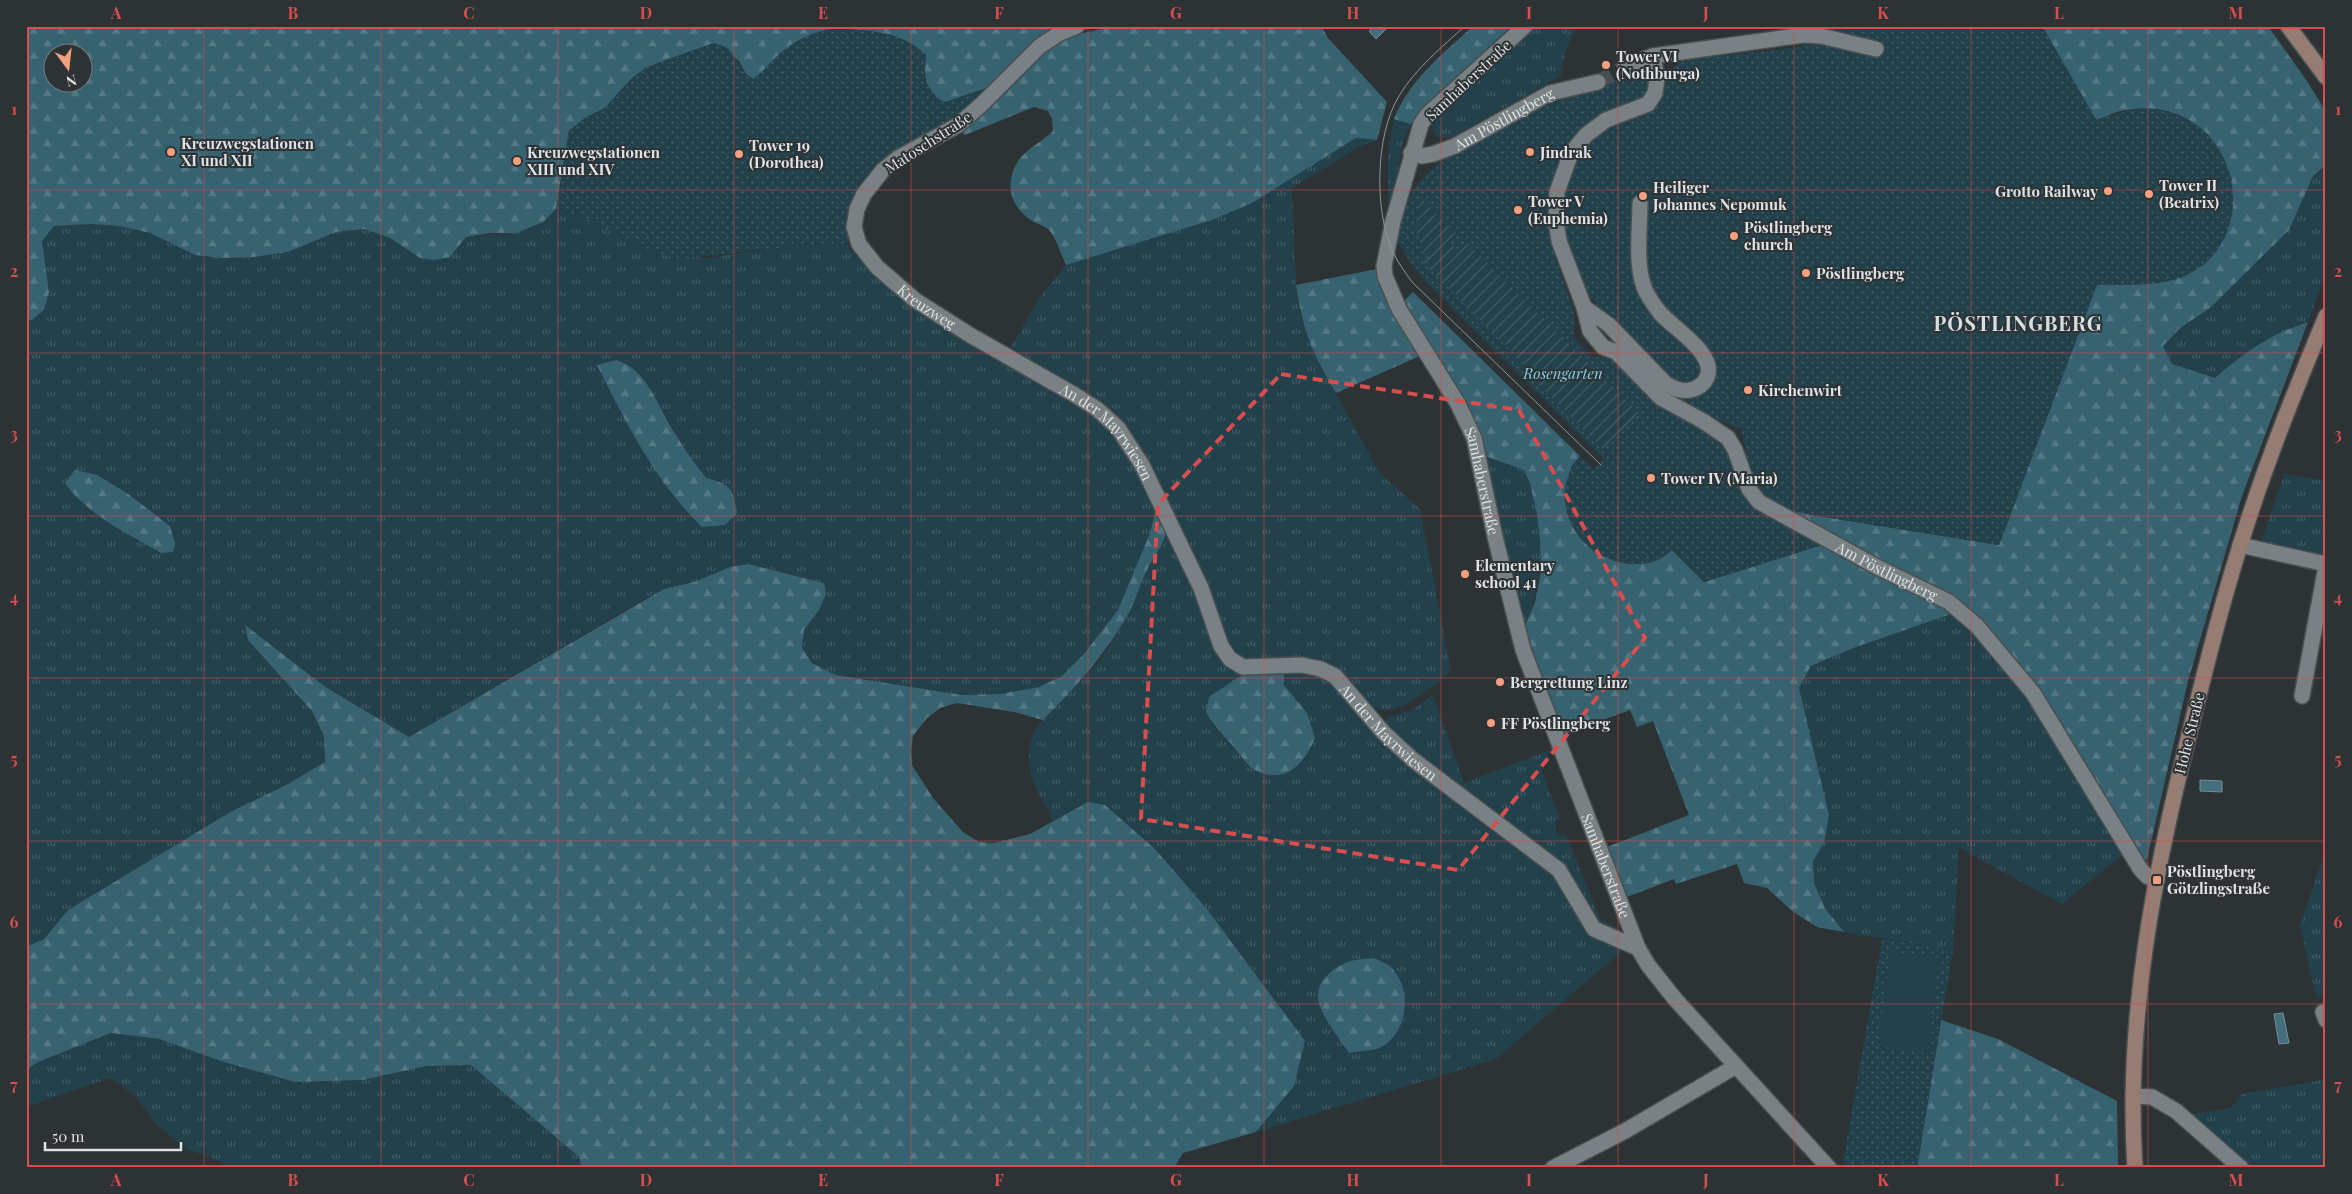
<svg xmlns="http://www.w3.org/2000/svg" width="2352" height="1194" viewBox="0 0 2352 1194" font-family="'Playfair Display',serif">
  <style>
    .grass { fill: url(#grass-tufts); fill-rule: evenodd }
    .forest { fill: url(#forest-firs); fill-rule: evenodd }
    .park { fill: url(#park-dots) }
    .garden { fill: url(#garden-furrows) }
    .pitch { fill: #22414b }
    .water { fill: #436e7c; stroke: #72919b }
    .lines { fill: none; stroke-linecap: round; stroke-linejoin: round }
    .street-tunnel { stroke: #484d4f; stroke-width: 15; stroke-dasharray: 15 8; stroke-linecap: butt }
    .street-casing { stroke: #494f50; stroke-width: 18 }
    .secondary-casing { stroke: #494f50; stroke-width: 18 }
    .street { stroke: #7a8184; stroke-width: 15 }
    .secondary { stroke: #967d73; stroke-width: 15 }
    .tram { stroke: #8f9495; stroke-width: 1 }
    .marked { fill: none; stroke: #d84d4d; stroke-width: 4; stroke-dasharray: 10 6; stroke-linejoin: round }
    .grid { fill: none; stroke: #d84d4d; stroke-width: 1; stroke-opacity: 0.55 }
    .poi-dot { fill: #f2a07f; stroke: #2d3335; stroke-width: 2 }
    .labels { text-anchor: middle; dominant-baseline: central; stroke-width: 4; stroke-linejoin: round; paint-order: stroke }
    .poi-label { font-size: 15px; font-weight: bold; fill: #dee2e3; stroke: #2d3335; text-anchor: start }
    .street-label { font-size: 15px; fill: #dee2e3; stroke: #2d3335 }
    .park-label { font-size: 15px; font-style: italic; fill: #83cfe8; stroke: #2d3335 }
    .district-label { font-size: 20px; font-weight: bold; letter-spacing: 1px; fill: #d5dee1; stroke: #2d3335 }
    .neatline { fill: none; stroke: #d84d4d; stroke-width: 2 }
    .grid-label { font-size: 16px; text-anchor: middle; font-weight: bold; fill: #d84d4d }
  </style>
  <defs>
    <pattern id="grass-tufts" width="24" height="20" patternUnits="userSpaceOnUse" patternTransform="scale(1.25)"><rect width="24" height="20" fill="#22414b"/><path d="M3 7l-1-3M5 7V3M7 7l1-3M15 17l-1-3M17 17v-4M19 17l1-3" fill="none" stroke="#425c65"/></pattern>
    <pattern id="forest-firs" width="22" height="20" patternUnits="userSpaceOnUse" patternTransform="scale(1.25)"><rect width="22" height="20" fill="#376270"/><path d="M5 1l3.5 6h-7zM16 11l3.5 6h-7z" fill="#547884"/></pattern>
    <pattern id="park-dots" width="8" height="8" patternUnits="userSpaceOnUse" patternTransform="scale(1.25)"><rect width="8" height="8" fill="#22414b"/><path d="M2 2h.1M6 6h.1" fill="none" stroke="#425c65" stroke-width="1.8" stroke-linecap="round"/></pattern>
    <pattern id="garden-furrows" width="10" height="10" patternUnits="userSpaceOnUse" patternTransform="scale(1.25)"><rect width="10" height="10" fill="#22414b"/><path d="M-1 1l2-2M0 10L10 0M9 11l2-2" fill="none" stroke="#425c65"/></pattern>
  </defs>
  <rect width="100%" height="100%" fill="#2d3335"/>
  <g class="grass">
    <path d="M 1533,26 L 1579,26 C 1566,41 1564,57 1561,76 L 1452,137 L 1440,138 L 1434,134 L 1432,125 L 1440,114 Z"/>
    <path d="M 1394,119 L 1411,124 L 1402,145 L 1390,219 C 1387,184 1386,152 1394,119 Z"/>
    <path d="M 1356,138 L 1377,140 L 1359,147 L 1292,188 L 1296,285 L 1300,314 L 1319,364 L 1380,473 L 1420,509 L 1451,672 C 1429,686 1394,727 1365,702 C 1357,695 1350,684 1343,675 L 1244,659 L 1231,651 L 1139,450 L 1009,350 L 1038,300 L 1066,265 L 1212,220 L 1252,203 Z"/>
    <path d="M 2326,165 L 2326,274 L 2308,322 C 2269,334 2245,352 2215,378 L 2172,364 L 2163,346 L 2180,328 L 2210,308 L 2289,230 L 2313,176 Z"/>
    <path d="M 556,209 L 596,222 L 657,254 L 707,258 L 785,247 L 848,247 L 889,289 L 918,311 L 1092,412 L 1119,436 L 1156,509 L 1151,533 L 1118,610 L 1083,655 L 1062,676 L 1039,687 L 1001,694 L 962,695 L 836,675 L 812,663 L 802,648 L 804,630 L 819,610 L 826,594 L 824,583 L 775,570 L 694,582 L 664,589 L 634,605 L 409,737 L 327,688 L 245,626 L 248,640 L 312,711 L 324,736 L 325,762 L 286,785 L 232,811 L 68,910 L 44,939 L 26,947 L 26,320 L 33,320 L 44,310 L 49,292 L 42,240 L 54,226 L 91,224 L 119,226 L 150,233 L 195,255 L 221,258 L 254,257 L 288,252 L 336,232 L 364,229 L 390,238 L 420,258 L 460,246 L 466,237 C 505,231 525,240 556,209 ZM 616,360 L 657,402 L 694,463 L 706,479 L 720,481 L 657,472 L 617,406 L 597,365 ZM 97,475 L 127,493 L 170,526 L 161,553 L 95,512 Z"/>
    <path d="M 1485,456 L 1524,470 C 1546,518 1546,576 1525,625 Z"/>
    <polygon points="2284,474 2326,481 2326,557 2261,542"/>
    <path d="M 1167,531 L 1182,557 L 1223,660 L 1232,670 L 1245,673 L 1236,680 L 1214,727 L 1255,770 L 1274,776 L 1307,713 L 1284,685 L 1284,670 L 1323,676 L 1546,864 L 1569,895 L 1624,949 L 1496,1059 L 1256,1132 L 1294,1086 L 1280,1006 L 1207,909 L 1155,850 L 1105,805 L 1069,813 L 1051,822 C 1052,811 1044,804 1039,795 C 1030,780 1027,757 1031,740 C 1036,721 1083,681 1098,662 C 1108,648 1119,632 1127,617 C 1134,601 1140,584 1148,568 C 1155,555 1163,545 1167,531 ZM 1337,1035 L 1382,1047 L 1350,1053 Z"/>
    <path d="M 1954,613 C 2029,677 2073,770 2123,854 L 2062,904 L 1959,848 L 1953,950 L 1844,932 L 1825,908 L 1813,883 L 1813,861 L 1824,843 L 1829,815 L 1799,688 L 1811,667 L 1856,647 Z"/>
    <polygon points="1433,695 1464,783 1550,750 1542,771 1560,818 1556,822 1556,831 1560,835 1566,835 1600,919 1617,927 1619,935 1602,928 1572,881 1419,759 1383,723 1389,717 1412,710"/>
    <polygon points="2326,849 2326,998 2316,997 2300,925"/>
    <polygon points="111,1033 159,1039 224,1062 295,1082 362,1080 427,1066 471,1065 579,1157 582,1168 231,1168 220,1161 187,1149 157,1125 134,1095 110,1078 26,1107 26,1070 38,1062"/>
    <polygon points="2326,1079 2326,1168 2254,1168 2191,1115 2231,1108 2242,1094"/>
  </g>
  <g class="forest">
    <path d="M 26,26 L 1050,26 L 1053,31 L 995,85 L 946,102 C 930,97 924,83 925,68 L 777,57 L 765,71 L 753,79 L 746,74 L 739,61 L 714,43 L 647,67 L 631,79 L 605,108 L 585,118 L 569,131 L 556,209 L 543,222 L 516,233 L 490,233 L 466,237 L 450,257 L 434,260 L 420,258 L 390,238 L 364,229 L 336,232 L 288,252 L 254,257 L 221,258 L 195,255 L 150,233 L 119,226 L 91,224 L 54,226 L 42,241 L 49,292 L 44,310 L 32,320 L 26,320 ZM 52,52 L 82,52 L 82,82 L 52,82 Z"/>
    <path d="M 1113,26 L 1321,26 L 1328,38 L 1387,102 L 1377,140 L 1356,138 L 1252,203 L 1212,220 L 1066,265 C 1062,256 1055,236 1049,230 C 1044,225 1034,223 1029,219 C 1009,204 1005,182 1018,161 C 1027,148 1042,142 1053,131 L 1052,119 L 1048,111 L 1034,107 L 965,135 L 961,132 L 975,121 L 1050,46 L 1071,36 Z"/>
    <path d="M 1473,26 L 1511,26 L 1432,100 L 1411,124 L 1394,119 C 1409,80 1443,54 1473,26 Z"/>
    <path d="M 2042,26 L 2268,26 L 2307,81 L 2323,107 L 2326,115 L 2326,165 L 2313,176 L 2289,230 L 2210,308 L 2180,328 L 2163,346 L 2172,364 L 2215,378 C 2245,352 2270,334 2308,322 L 2242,496 L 2188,681 L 2147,859 L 2144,861 L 1967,607 L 1777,507 L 1812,515 L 1999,545 L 2097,284 L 2165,282 L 2232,180 C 2213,131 2183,101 2126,110 C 2116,111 2106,117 2096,120 Z"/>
    <path d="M 1377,269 C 1383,301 1403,328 1420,356 L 1336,393 C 1312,353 1303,331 1296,285 Z"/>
    <path d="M 1413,292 L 1580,456 L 1571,467 L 1593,551 C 1624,567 1643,570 1672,550 L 1704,582 L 1825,544 L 1954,613 L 1856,647 L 1811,666 L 1799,688 L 1829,815 L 1824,843 L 1813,861 L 1814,883 L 1825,908 L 1844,932 L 1817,927 L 1792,911 L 1767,888 L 1744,883 L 1737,864 L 1676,884 L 1674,879 L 1627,897 L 1607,847 L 1689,815 L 1653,721 L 1637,727 L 1630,710 L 1565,734 L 1542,683 L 1525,625 L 1535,602 L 1541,571 L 1540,540 L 1537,515 L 1530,483 L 1524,470 L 1485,456 L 1473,416 L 1403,302 Z"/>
    <path d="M 616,360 C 645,368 657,403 671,427 C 682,445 693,462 706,478 C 731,484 733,489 737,513 L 725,525 L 702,527 C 656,482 625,422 597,365 Z"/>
    <path d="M 75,470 L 97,475 L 127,493 L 170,526 L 175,544 L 173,552 L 161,553 C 129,534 87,515 65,483 Z"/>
    <path d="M 1156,509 L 1167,531 C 1163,545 1155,555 1148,568 C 1139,585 1135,604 1125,620 C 1102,658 1074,689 1043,720 L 1014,712 L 957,703 L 940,708 L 927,718 L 913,736 L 911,751 L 912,765 L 933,798 L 947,814 L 963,832 L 979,842 L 994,843 L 1030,834 L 1088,802 L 1105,805 L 1155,849 L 1207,909 L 1305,1041 L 1294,1086 L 1256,1132 L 1183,1153 L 1174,1168 L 582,1168 L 579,1157 L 471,1065 L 427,1066 L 362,1080 L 295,1082 L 224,1062 L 159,1039 L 111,1033 L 38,1062 L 26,1070 L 26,947 L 44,939 L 68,910 L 232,811 L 286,785 L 325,762 L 324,736 L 312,711 L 248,640 L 245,625 L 327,688 L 409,737 L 664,589 L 694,582 L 730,567 L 748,564 L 824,583 L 826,594 L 819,610 L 804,630 L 802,648 L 812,663 L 836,675 L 962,695 L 1001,694 L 1039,687 L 1062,676 L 1083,655 L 1118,610 L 1150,533 Z"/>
    <path d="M 1284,670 L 1284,685 L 1307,713 L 1315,738 C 1305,763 1285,785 1257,771 C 1247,766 1239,753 1232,745 C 1222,734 1213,725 1206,712 L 1209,697 L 1245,673 Z"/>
    <path d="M 1374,958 C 1379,961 1387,963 1391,967 C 1412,988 1409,1030 1383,1046 C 1376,1051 1359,1051 1349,1053 C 1339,1037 1324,1021 1319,1003 C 1313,983 1334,966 1351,961 C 1358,959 1366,959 1374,958 Z"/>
    <polygon points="1941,1020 1998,1039 2117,1101 2118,1168 1917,1168"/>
  </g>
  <g class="park">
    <path d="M 1800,26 L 2042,26 L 2096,120 C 2120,112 2145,104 2170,112 C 2243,132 2258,241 2187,275 C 2160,288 2126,284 2097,285 L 1999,545 L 1812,515 L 1777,507 L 1765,499 L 1757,487 L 1749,466 L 1741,429 L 1689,407 L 1689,396 L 1711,385 L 1715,375 L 1714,364 L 1656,299 L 1650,287 L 1650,275 L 1631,274 L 1658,318 L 1693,356 L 1701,368 L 1699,377 L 1692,383 L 1682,384 L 1668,379 L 1587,294 L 1564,240 L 1561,191 L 1571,168 L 1585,147 L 1599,132 L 1638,113 L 1663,90 L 1666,76 L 1673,68 L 1680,62 L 1697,58 L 1803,47 Z"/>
    <path d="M 836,28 C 869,31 901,30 926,55 L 924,80 L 939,100 L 946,102 L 995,85 L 959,118 L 896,154 L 848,232 L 848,247 L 785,247 L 681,259 L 657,254 L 596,222 L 556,209 L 569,131 L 585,118 L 605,108 L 631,79 L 647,67 L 714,43 L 728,48 L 746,74 L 753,79 C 763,72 768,65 776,57 C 792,41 814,31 836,28 Z"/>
    <path d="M 1635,71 L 1643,73 L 1651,85 L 1641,102 C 1609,111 1571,123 1561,160 C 1558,172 1558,186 1557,198 C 1554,222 1551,242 1558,266 C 1564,288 1580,313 1573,336 L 1593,357 L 1613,356 L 1721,438 L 1732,458 L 1740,487 L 1749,501 L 1825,544 L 1704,582 L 1672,550 C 1667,554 1661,559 1656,561 C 1646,565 1635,564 1625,563 C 1574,556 1545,496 1580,456 L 1594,469 L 1604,459 L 1430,286 L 1410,262 L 1396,240 L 1402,216 L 1412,193 L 1426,174 L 1446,159 L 1540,106 L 1591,92 Z"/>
    <polygon points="1882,939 1953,950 1917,1168 1850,1168 1843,1161"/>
  </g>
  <path class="garden" d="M 1422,199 L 1457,234 L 1448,242 L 1458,251 L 1467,243 L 1639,413 L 1603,449 L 1534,380 L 1537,377 L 1423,262 L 1429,257 C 1414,239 1414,219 1422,199 Z"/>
  <polygon class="pitch" points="1891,952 1939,958 1927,1053 1878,1046"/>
  <g class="water">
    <polygon points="1374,26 1389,26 1376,39 1369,31"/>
    <polygon points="2200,780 2222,781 2222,792 2200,791"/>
    <polygon points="2283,1013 2289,1043 2279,1044 2274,1014"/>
  </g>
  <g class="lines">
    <polyline class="street-tunnel" points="1598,82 1625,67"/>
    <g class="street-casing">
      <g id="street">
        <path id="s1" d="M 1077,26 L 1060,33 L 1040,46 L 981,105 L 958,125 L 898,158 L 883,170 L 864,194 L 857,209 L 854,227 L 859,244 L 877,267 L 915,300 L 970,335 L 1075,395 L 1097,409 L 1118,428 L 1142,465 L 1201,588 L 1221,646 L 1230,659 L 1243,667 L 1302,665 L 1321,669 L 1335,676 L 1383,732 L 1412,759 L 1559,870 L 1594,929 L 1638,948"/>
        <path id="s2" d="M 1525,26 L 1427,115 L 1421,124 L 1393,221 L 1384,266 L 1385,276 L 1399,309 L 1458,404 L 1474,438 L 1495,537 L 1523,650 L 1638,948 L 1648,965 L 1675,999 L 1829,1168"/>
        <path id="s3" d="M 1653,56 L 1657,79 L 1655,93 L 1648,104 L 1606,120 L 1586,135 L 1571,153 L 1557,192 L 1556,221 L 1559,241 L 1584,307 L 1590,331 L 1603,347 L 1616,352 L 1661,398 L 1703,421 L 1728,438 L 1735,450 L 1749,489 L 1759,502 L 1879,568 L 1949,602 L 1977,626 L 2033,693 L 2141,870 L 2148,877 L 2157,880"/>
        <polyline points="1625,67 1653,56 1803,35 1821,36 1876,49"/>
        <path id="s4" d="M 1411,153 L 1422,156 L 1433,154 L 1455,146 L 1550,93 L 1598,82"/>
        <path d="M 1584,307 L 1609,325 L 1665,383 C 1673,388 1680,392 1690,390 C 1698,388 1704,385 1707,377 C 1717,354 1673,328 1660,313 C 1654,305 1647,296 1644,287 C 1635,262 1640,230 1640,203"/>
        <polyline points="2240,545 2326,564"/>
        <polyline points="2302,696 2326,566"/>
        <polyline points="2323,1012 2326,1020"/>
        <polyline points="2133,1096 2152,1097 2176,1111 2241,1168"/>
        <polyline points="1553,1168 1625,1131 1736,1066"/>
      </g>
    </g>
    <g class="secondary-casing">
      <g id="secondary">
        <polyline points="2288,26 2326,77"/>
        <path d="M 2135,1168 C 2125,1021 2154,873 2190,731 C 2207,663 2224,594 2246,527 C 2269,455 2297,386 2326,316"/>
      </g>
    </g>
    <use href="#street" class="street"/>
    <use href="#secondary" class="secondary"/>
    <path class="tram" d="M 1465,26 C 1442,47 1416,68 1399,96 C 1375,135 1374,211 1393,252 C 1398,263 1405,272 1412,282 L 1601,465"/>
  </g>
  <path class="marked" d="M 1281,374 L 1519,410 L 1645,638 L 1458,870 L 1141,819 L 1158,504 Z"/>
  <path class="grid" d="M 204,26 L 204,1168M 381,26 L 381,1168M 558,26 L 558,1168M 734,26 L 734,1168M 911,26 L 911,1168M 1088,26 L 1088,1168M 1264,26 L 1264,1168M 1441,26 L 1441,1168M 1618,26 L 1618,1168M 1794,26 L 1794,1168M 1971,26 L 1971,1168M 2148,26 L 2148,1168M 26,190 L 2326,190M 26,353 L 2326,353M 26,516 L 2326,516M 26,678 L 2326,678M 26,841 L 2326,841M 26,1004 L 2326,1004"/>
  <g class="poi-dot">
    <circle cx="1606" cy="65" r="5"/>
    <circle cx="171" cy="152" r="5"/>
    <circle cx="1530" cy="152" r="5"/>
    <circle cx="739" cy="154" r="5"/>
    <circle cx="517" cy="161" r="5"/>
    <circle cx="2108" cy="191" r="5"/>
    <circle cx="2149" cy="194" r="5"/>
    <circle cx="1643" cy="196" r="5"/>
    <circle cx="1518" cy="210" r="5"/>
    <circle cx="1734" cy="236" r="5"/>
    <circle cx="1806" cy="273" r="5"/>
    <circle cx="1748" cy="390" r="5"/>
    <circle cx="1651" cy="478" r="5"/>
    <circle cx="1465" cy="574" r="5"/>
    <circle cx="1500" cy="682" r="5"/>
    <circle cx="1491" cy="723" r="5"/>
    <rect x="2152" y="875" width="10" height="10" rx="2.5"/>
  </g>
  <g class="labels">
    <g class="poi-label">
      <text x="1616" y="56">Tower VI<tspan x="1616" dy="17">(Nothburga)</tspan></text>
      <text x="181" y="143">Kreuzwegstationen<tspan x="181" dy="17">XI und XII</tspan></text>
      <text x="749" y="145">Tower 19<tspan x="749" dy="17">(Dorothea)</tspan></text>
      <text x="527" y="152">Kreuzwegstationen<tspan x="527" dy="17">XIII und XIV</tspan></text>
      <text x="1540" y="152">Jindrak</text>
      <text x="2159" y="185">Tower II<tspan x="2159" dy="17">(Beatrix)</tspan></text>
      <text x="1653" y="187">Heiliger<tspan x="1653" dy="17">Johannes Nepomuk</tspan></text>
      <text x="2098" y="191" text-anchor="end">Grotto Railway</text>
      <text x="1528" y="201">Tower V<tspan x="1528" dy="17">(Euphemia)</tspan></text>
      <text x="1744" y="227">Pöstlingberg<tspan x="1744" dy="17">church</tspan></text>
      <text x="1816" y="273">Pöstlingberg</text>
      <text x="1758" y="390">Kirchenwirt</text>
      <text x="1661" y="478">Tower IV (Maria)</text>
      <text x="1475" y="565">Elementary<tspan x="1475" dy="17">school 41</tspan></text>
      <text x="1510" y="682">Bergrettung Linz</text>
      <text x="1501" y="723">FF Pöstlingberg</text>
      <text x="2167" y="871">Pöstlingberg<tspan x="2167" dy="17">Götzlingstraße</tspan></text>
    </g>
    <g class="street-label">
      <text transform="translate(1468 80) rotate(-43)">Samhaberstraße</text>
      <text stroke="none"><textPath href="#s4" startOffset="102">Am Pöstlingberg</textPath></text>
      <text transform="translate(928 142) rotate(-33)">Matoschstraße</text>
      <text stroke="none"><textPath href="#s1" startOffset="420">Kreuzweg</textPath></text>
      <text stroke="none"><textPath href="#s1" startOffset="642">An der Mayrwiesen</textPath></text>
      <text stroke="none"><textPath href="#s2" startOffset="529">Samhaberstraße</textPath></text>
      <text stroke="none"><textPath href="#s3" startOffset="724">Am Pöstlingberg</textPath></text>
      <text stroke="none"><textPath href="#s1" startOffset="1092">An der Mayrwiesen</textPath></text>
      <text transform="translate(2189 733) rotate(-76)">Hohe Straße</text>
      <text stroke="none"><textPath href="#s2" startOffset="934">Samhaberstraße</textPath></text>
    </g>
    <g class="park-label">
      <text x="1563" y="373">Rosengarten</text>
    </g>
    <g class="district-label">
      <text x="2018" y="322">PÖSTLINGBERG</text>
    </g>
  </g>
  <rect width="2352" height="1194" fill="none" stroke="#2d3335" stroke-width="55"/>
  <g transform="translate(68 68) rotate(165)"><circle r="24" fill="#2d3335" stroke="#74797b"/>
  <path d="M0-4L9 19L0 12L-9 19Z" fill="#f2a07f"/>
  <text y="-8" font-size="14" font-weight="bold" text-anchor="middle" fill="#dee2e3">N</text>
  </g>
  <path d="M45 1142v8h136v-8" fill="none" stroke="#dee2e3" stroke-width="2.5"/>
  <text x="52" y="1142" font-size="15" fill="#dee2e3" stroke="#2d3335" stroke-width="4" paint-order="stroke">50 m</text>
  <rect x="28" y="28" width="2296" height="1138" class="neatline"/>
  <g class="grid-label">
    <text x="116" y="19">A</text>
    <text x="293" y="19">B</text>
    <text x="469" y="19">C</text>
    <text x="646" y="19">D</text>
    <text x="823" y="19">E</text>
    <text x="999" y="19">F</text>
    <text x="1176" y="19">G</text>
    <text x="1353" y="19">H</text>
    <text x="1529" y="19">I</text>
    <text x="1706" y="19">J</text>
    <text x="1883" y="19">K</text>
    <text x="2059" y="19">L</text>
    <text x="2236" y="19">M</text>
    <text x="14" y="115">1</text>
    <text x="2338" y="115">1</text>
    <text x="14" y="277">2</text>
    <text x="2338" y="277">2</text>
    <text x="14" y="440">3</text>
    <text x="2338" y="440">3</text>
    <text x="14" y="603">4</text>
    <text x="2338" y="603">4</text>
    <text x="14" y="765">5</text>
    <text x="2338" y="765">5</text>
    <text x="14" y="928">6</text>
    <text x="2338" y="928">6</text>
    <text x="14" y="1091">7</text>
    <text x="2338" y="1091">7</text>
    <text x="116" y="1186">A</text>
    <text x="293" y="1186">B</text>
    <text x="469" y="1186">C</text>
    <text x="646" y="1186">D</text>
    <text x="823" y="1186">E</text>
    <text x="999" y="1186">F</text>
    <text x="1176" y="1186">G</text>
    <text x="1353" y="1186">H</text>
    <text x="1529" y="1186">I</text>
    <text x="1706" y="1186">J</text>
    <text x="1883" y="1186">K</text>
    <text x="2059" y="1186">L</text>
    <text x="2236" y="1186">M</text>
  </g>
</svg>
